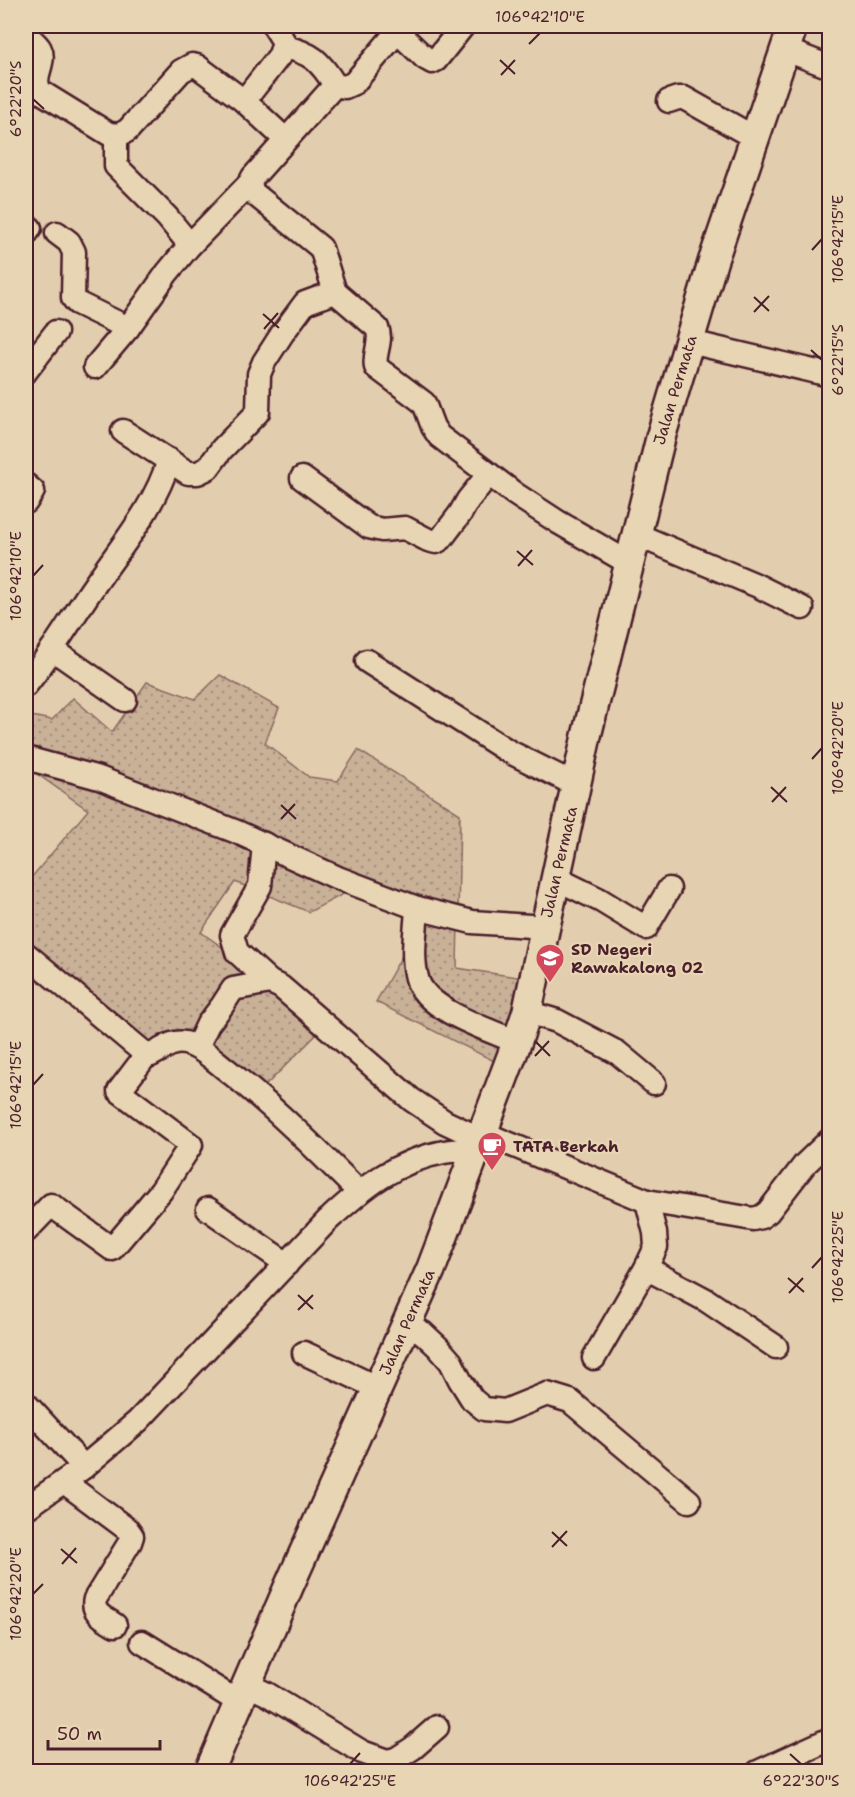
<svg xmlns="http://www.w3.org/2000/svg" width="855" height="1797" viewBox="0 0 855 1797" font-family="'Shantell Sans',sans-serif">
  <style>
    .grass { fill: url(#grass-dots); stroke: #8a6862; stroke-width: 1.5 }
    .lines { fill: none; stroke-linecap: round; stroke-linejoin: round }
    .minor-casing { stroke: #4a1f2b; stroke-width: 27 }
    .major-casing { stroke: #4a1f2b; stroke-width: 33 }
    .minor { stroke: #e8d5b3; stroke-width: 22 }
    .major { stroke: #e8d5b3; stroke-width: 28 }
    .ticks { fill: none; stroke: #4a1f2b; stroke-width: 2 }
    .labels { text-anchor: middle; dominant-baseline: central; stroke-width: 4.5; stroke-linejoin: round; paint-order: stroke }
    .street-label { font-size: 16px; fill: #4a1f2b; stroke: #e8d5b3 }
    .poi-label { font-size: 16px; font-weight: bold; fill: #4a1f2b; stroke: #e8d5b3; text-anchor: start }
    .neatline { fill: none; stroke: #4a1f2b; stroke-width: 2 }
    .ticks-label { font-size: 15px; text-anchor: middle; fill: #4a1f2b }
  </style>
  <defs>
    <pattern id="grass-dots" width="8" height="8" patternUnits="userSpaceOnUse" patternTransform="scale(1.5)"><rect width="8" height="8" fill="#c9b198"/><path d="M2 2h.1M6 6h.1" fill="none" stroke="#a58f7c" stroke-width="1.8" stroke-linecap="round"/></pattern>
  </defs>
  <rect width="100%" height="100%" fill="#e2ceae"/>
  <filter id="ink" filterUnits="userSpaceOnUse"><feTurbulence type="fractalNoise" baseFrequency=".0167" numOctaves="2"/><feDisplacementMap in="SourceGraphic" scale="12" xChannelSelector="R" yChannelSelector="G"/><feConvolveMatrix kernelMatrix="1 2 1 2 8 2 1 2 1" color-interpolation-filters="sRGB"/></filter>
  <g filter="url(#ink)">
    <polygon class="grass" points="220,675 279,708 265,743 309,777 338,781 358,750 460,814 457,968 531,979 504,1066 376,1002 418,927 394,905 349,891 309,912 235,882 201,932 328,1023 263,1088 199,1041 156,1061 26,948 26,884 88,810 26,766 26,715 52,720 73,698 112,732 147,682 195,699"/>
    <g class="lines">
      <g class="minor-casing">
        <g id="minor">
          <path d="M 26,35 C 30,39 37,43 40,49 C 47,63 30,78 41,92 L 109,134 C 117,135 121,135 128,130 L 181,71 L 192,65 L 197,66 L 244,101 L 285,139"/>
          <path d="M 284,47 C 312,53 320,61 335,85 L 345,87 L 354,83 L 396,33 L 401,35 L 425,58 L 432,62 L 436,60 L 463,26"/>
          <polyline points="786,50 830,67"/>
          <path d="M 335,85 L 253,177 L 250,183 L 252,192 L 321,248 L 335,292 L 377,328 C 383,341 373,354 376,367 L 424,403 L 433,427 L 439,436 L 515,494 L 558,522 L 629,563"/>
          <polyline points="244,101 280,55 284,42 274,26"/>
          <polyline points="669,101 678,98 684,98 755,138"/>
          <polyline points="116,135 116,166 167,217 190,245"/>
          <polyline points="26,225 30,228 26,234"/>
          <polyline points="57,233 69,242 74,252 73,298 77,303 128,328"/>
          <polyline points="690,342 830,375"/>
          <polyline points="95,367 128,328 167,273 190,245 250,183"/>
          <polyline points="26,371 56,332"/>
          <polyline points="123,431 188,473 198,473 208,468 222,449 258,412 259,374 264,362 282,334 305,303 335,292"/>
          <polyline points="302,478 369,527 382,530 405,528 428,540 436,542 441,539 460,514 468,500 489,474"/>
          <polyline points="26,485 33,491 26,502"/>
          <polyline points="635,534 756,585 802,608"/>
          <polyline points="52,649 125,700"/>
          <polyline points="367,661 508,751 576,785"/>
          <path d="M 26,685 C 51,654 71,619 94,586 C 121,546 155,507 169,460"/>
          <polyline points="26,758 99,778 237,832 338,878 417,908 472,922 545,927"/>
          <polyline points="264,844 260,886 232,935 237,952 270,982"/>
          <polyline points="555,878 600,900 646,928 669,889"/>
          <path d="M 417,908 C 416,930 411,956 417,978 C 424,1010 490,1030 517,1042"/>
          <path d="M 26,954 L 142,1051 L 151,1055 C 163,1050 171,1040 185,1043 C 201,1047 214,1060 227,1070 C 275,1108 316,1149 359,1192"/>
          <polyline points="527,1012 557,1021 618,1053 654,1083"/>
          <polyline points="197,1047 208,1024 222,1006 233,989 270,982 281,987 412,1100 445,1122 481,1139"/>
          <polyline points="483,1133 647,1201 753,1219 761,1217 768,1212 805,1164 830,1140"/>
          <polyline points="208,1209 287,1264"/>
          <polyline points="26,1231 51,1205 112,1249 161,1191 191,1145 119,1091 147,1054"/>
          <polyline points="646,1268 706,1300 776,1347"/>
          <polyline points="407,1324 423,1333 438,1347 451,1362 460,1380 472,1399 484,1409 505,1411 547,1394 570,1401 689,1501"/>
          <polyline points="304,1353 378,1388"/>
          <polyline points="594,1358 646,1268 656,1247 655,1233 647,1201"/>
          <polyline points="26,1404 84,1467"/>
          <path d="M 64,1482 L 127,1529 L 132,1536 L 130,1542 L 95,1599 C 91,1613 105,1618 115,1625"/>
          <path d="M 26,1508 L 84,1467 L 138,1421 L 328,1220 C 363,1188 395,1161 444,1152 C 454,1150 466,1150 477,1150"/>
          <polyline points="142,1642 240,1703"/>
          <polyline points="248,1685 267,1694 362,1752 387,1761 396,1759 413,1748 437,1727"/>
          <polyline points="758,1772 830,1739"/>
        </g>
      </g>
      <g class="major-casing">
        <polyline id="major" points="209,1772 289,1586 431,1269 517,1042 527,1012 586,738 661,436 713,261 793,26"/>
      </g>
      <use href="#minor" class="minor"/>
      <use href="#major" class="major"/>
    </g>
  </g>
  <path class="ticks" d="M 529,44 L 540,33M 500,60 L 515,74M 501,75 L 515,60M 33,99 L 44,109M 812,250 L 822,239M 754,297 L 769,311M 754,312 L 769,296M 263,314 L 279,328M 264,329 L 278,313M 811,350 L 822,360M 517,551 L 533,565M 518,566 L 532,550M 33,576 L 43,565M 812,759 L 822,748M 771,787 L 787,802M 772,802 L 786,787M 281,805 L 296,819M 281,819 L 295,804M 535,1041 L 550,1056M 535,1056 L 549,1041M 33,1085 L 43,1074M 812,1268 L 822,1257M 788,1278 L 804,1292M 789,1293 L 803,1278M 298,1295 L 313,1309M 298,1310 L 313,1295M 552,1532 L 567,1546M 552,1547 L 567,1531M 61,1549 L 77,1563M 62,1564 L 76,1548M 33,1594 L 43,1584M 790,1754 L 801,1764M 350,1764 L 360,1753"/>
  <defs>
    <g id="school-pin" transform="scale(1.5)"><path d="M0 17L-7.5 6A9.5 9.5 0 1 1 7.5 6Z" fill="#d1495b" stroke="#e8d5b3"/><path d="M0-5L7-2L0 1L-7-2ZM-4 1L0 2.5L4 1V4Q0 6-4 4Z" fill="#fff"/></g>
    <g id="cafe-pin" transform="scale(1.5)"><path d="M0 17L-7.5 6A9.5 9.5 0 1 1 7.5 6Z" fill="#d1495b" stroke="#e8d5b3"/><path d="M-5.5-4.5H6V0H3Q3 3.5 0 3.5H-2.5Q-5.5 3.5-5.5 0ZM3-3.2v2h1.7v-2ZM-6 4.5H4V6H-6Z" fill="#fff"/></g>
  </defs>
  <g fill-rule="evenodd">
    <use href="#school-pin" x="550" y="958"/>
    <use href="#cafe-pin" x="492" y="1146"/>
  </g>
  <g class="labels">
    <g class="street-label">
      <text transform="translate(675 390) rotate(-73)">Jalan Permata</text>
      <text transform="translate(559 862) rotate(-77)">Jalan Permata</text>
      <text transform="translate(407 1322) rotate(-66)">Jalan Permata</text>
    </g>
    <g class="poi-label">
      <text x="571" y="949">SD Negeri<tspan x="571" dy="18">Rawakalong 02</tspan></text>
      <text x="513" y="1146">TATA Berkah</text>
    </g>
  </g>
  <rect width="855" height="1797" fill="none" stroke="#e8d5b3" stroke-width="66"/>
  <path d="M48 1740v9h112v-9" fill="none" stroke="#4a1f2b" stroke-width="3"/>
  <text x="57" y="1740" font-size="18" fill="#4a1f2b" stroke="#e8d5b3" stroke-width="4.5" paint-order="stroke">50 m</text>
  <rect x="33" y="33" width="789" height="1731" class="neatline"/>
  <g class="ticks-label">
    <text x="540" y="22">106°42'10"E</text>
    <text transform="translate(16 99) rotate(-90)" y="5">6°22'20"S</text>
    <text transform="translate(838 239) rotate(-90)" y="5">106°42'15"E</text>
    <text transform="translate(838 360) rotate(-90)" y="5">6°22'15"S</text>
    <text transform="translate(16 576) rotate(-90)" y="5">106°42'10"E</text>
    <text transform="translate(838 748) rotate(-90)" y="5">106°42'20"E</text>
    <text transform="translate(16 1085) rotate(-90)" y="5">106°42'15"E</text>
    <text transform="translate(838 1257) rotate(-90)" y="5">106°42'25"E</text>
    <text transform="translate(16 1594) rotate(-90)" y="5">106°42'20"E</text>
    <text x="350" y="1786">106°42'25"E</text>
    <text x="801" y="1786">6°22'30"S</text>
  </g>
</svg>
